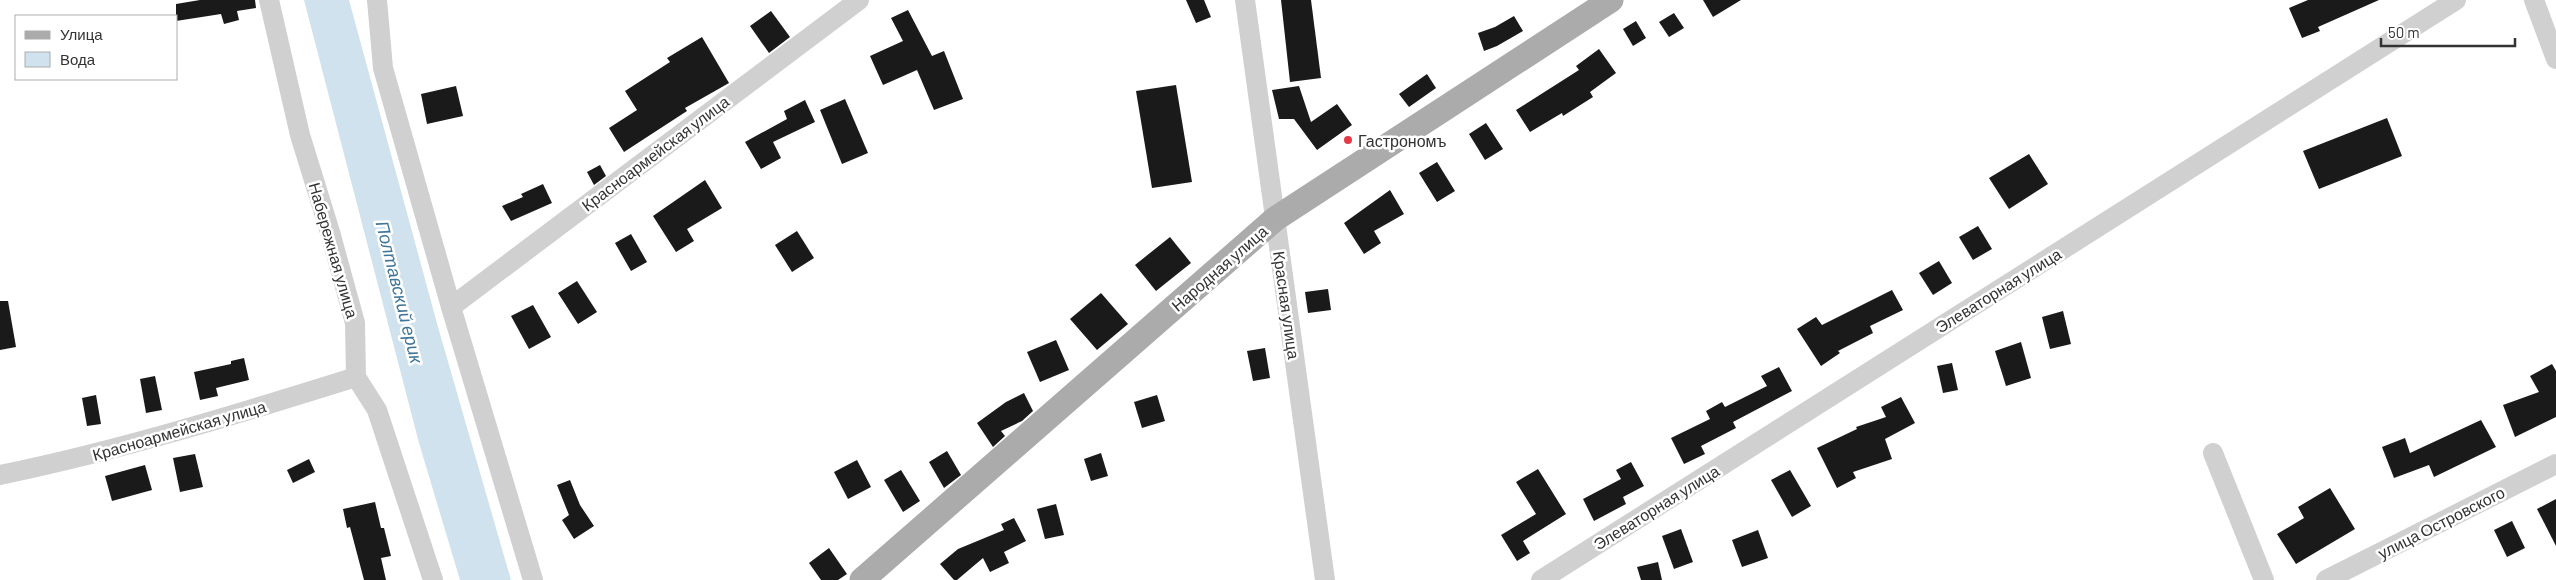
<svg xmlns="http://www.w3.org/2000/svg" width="2556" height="580" viewBox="0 0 2556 580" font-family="Barlow,sans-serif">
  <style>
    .water { fill: #cfe2ee }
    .building { fill: #1a1a1a }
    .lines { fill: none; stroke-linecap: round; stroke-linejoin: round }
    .minor { stroke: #d0d0d0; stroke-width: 20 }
    .major { stroke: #ababab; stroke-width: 25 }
    .poi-dot { fill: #e63946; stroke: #fff; stroke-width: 2 }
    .labels { text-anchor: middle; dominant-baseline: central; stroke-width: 5; stroke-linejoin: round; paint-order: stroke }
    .poi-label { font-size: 16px; fill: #333; stroke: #fff; text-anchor: start }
    .street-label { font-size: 16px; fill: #333; stroke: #fff }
    .water-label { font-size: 18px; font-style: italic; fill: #3f7597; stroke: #fff }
  </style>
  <rect width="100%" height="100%" fill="#fff"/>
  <polygon class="water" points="304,0 349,0 438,327 511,580 460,580 419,443"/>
  <g class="building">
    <polygon points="200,0 255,0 256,8 237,11 239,20 224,24 221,14 176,21 176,4"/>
    <polygon points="1186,0 1204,0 1211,17 1196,23"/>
    <polygon points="1281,0 1311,0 1321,78 1290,82"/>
    <polygon points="1703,0 1741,0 1713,17"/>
    <polygon points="2308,0 2379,0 2318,27 2320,31 2302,38 2289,8"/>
    <polygon points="908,10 932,56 944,51 963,99 934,110 917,70 883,85 870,56 903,41 891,18"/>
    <polygon points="771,11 790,37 769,53 750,26"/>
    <polygon points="1674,13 1684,28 1669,37 1659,22"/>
    <polygon points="1514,16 1523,31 1497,46 1484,51 1478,33 1495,27"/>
    <polygon points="1636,21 1646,38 1633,46 1623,29"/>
    <polygon points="702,37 729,83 685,108 687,111 624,152 609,128 637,110 625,91 670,62 667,58"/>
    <polygon points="1599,49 1616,73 1590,92 1593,97 1563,116 1562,113 1530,132 1516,110 1579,70 1576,66"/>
    <polygon points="1427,74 1436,88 1409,107 1399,94"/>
    <polygon points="1176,85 1192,182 1152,188 1136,91"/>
    <polygon points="456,86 463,116 427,124 421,94"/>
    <polygon points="1299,86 1311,122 1337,104 1352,125 1317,150 1294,119 1279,119 1272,90"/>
    <polygon points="845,99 868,153 842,164 820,110"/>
    <polygon points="805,100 815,122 773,142 781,158 761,169 745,142 787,119 784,111"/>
    <polygon points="2387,118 2402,156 2319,189 2303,151"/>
    <polygon points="1486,123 1503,149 1485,160 1469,134"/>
    <polygon points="2029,154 2048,184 2009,209 1989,178"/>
    <polygon points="1437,162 1455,191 1437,202 1419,173"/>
    <polygon points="600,165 606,176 594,185 587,172"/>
    <polygon points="705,180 722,208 687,229 694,241 676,252 653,216"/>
    <polygon points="543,184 552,203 511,221 502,206 523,197 521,194"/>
    <polygon points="1390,190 1404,214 1374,231 1381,243 1364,254 1344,223"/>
    <polygon points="1978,226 1992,249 1973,260 1959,237"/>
    <polygon points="797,231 814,258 792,272 775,245"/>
    <polygon points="631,234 647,262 631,271 615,243"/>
    <polygon points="1170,237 1191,263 1156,291 1135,265"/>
    <polygon points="1939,261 1952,283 1933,295 1919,273"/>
    <polygon points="577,281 597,312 578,324 558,293"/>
    <polygon points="1328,289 1331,310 1308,313 1305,292"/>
    <polygon points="1892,290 1903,310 1870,326 1873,333 1838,351 1840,353 1821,366 1797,329 1816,317 1822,325"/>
    <polygon points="1101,293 1128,324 1097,350 1070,319"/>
    <polygon points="0,301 8,301 16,347 0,350"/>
    <polygon points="533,305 551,337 529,349 511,316"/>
    <polygon points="2063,311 2071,344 2050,349 2042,317"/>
    <polygon points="1056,340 1069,370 1040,382 1027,352"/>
    <polygon points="2021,342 2031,378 2006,386 1995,351"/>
    <polygon points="1265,348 1270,378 1253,381 1247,351"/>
    <polygon points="244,358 249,380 216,388 218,396 200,400 194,372 231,364 231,361"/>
    <polygon points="1952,363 1958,390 1943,393 1937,366"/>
    <polygon points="2552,364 2556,371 2556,417 2515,437 2503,405 2539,392 2530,376"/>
    <polygon points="1779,367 1792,391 1733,422 1736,428 1701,446 1705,454 1684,464 1671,438 1710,419 1706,411 1722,402 1725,407 1767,386 1761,376"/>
    <polygon points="155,376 162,410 146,413 140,379"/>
    <polygon points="1024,393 1033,411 1022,421 1001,431 1005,436 993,447 977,423 1006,402"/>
    <polygon points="96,395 101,424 87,426 82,398"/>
    <polygon points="1157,395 1165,421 1142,428 1134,402"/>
    <polygon points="1901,397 1915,423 1885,439 1892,459 1853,472 1856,478 1837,488 1817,448 1857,429 1856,427 1886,417 1881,407"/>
    <polygon points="2481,420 2496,447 2434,477 2429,465 2394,478 2382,447 2405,438 2410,453"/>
    <polygon points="947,451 961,475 944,488 929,462"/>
    <polygon points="1101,453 1108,476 1091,481 1084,459"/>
    <polygon points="195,454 203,487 180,492 173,458"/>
    <polygon points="309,459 315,472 293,483 287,470"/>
    <polygon points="857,460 871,487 848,499 834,472"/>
    <polygon points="1631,462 1644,486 1623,497 1626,504 1594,521 1583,499 1621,479 1616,470"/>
    <polygon points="145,465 152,490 112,501 105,476"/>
    <polygon points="1538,469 1566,514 1523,541 1530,553 1517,561 1501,535 1536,514 1516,482"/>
    <polygon points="901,470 920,501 903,512 884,480"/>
    <polygon points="1790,470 1811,506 1792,517 1771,480"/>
    <polygon points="570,480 580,505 594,526 574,539 562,520 569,515 557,485"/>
    <polygon points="2330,488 2355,529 2296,564 2277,534 2304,518 2298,507"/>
    <polygon points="2556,499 2556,546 2537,509"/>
    <polygon points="375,502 381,528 384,528 391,556 381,558 386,580 364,580 350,527 347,528 343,509"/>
    <polygon points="1056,504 1064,535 1045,539 1037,509"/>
    <polygon points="1014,518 1026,541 1004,552 1009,563 990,572 983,558 957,580 954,580 940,564 958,549 1004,530 1001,524"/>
    <polygon points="2512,521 2525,548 2507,557 2494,530"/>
    <polygon points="1681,529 1693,562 1674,569 1662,536"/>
    <polygon points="1758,530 1768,558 1742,567 1732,540"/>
    <polygon points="829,548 847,574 838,580 821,580 809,563"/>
    <polygon points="1658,562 1662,580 1641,580 1637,567"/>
  </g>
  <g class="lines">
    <g class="minor">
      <polyline points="269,0 300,135 330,232 355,323 356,377 377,410 433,580"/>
      <polyline points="377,0 383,68 451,307 533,580"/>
      <polyline points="1245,0 1325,580"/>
      <polyline points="2534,0 2556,59"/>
      <polyline points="451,307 859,0"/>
      <polyline points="2213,453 2264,580"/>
      <path d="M 0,475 C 121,450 238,414 356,377"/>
      <polyline points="1541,580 2456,0"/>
      <polyline points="2326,580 2556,464"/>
    </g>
    <polyline class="major" points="862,580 1275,219 1611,0"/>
  </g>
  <circle class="poi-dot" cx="1348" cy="140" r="5"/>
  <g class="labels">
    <g class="poi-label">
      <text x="1358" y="140">Гастрономъ</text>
    </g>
    <g class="street-label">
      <text transform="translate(655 153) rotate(-37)">Красноармейская улица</text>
      <text transform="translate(334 250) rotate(74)">Набережная улица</text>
      <text transform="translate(1219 268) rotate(-41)">Народная улица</text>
      <text transform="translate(1998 290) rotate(-32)">Элеваторная улица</text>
      <text transform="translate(1287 305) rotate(82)">Красная улица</text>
      <text transform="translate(179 430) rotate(-16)">Красноармейская улица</text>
      <text transform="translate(1656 507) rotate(-32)">Элеваторная улица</text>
      <text transform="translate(2441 522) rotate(-27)">улица Островского</text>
    </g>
    <g class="water-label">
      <text transform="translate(400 292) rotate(76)">Полтавский ерик</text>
    </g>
  </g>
  <rect x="15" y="15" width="162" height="65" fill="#ffffff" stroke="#adadad"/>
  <rect x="25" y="31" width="25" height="8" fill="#ababab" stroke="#adadad"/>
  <text x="60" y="40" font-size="15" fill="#333333">Улица</text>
  <rect x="25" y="52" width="25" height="15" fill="#cfe2ee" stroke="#adadad"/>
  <text x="60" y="65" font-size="15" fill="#333333">Вода</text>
  <path d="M2381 38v8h134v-8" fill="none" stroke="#333333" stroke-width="2.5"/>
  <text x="2388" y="38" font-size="15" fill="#333333" stroke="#ffffff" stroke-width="4" paint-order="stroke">50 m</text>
</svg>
